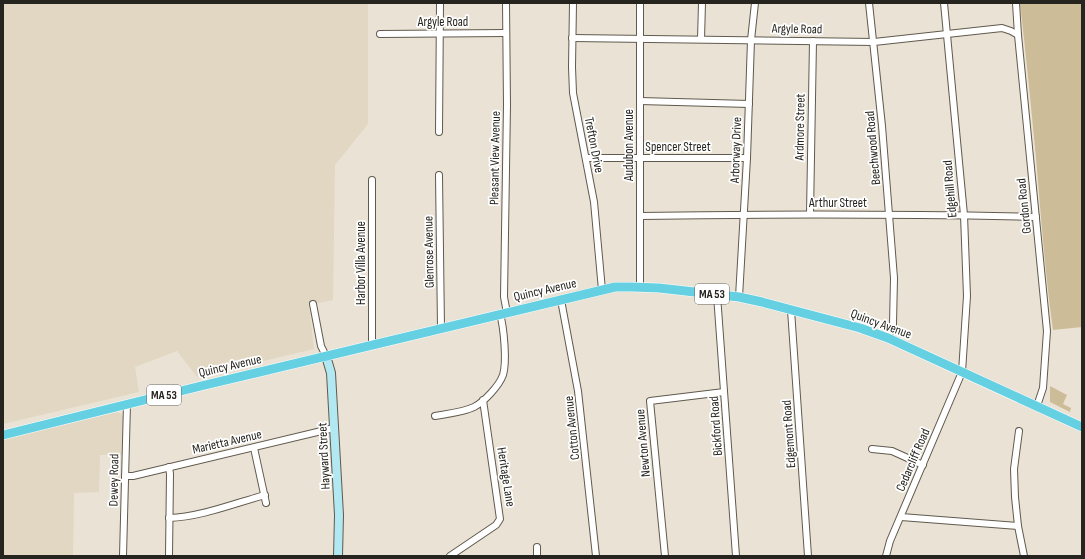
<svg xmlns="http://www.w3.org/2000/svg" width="1085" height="559" viewBox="0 0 1085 559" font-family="'Sofia Sans Condensed',sans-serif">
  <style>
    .built { fill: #e1d7c3 }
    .green { fill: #cdbc98 }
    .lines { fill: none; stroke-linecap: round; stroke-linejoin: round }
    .street-casing { stroke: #605a4e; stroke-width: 8 }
    .secondary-casing { stroke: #605a4e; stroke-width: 10 }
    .primary-casing { stroke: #fff; stroke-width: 10 }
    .street { stroke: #fff; stroke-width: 6 }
    .secondary { stroke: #b2e8f1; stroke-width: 8 }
    .primary { stroke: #66d0e3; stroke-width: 9 }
    .labels { text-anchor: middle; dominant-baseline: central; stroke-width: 3.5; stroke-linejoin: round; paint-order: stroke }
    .shield { fill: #fff; stroke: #676662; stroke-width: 1 }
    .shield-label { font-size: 12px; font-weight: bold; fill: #26241e }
    .street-label { font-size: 13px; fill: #26241e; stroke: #fff }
  </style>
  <rect width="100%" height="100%" fill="#eae3d5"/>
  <g class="built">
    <polygon points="3,3 368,3 368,124 335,165 333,300 309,305 314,349 197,377 177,351 135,367 139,392 3,424"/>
    <polygon points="117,412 122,414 123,418 122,455 100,455 99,492 74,493 73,556 3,556 3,439"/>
  </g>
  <g class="green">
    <path d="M 1020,3 L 1082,3 L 1082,327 L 1053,330 C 1045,273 1041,216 1036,158 C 1031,106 1026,55 1020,3 Z"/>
    <polygon points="1050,386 1067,395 1063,404 1071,408 1070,412 1050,402"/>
  </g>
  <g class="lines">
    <g class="street-casing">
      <g id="street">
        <polyline points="506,3 507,105 504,297 507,313"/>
        <polyline points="573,3 572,67 573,93 594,202 602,290"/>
        <polyline points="869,3 882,126 894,278 893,324 888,338"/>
        <polyline points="1016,3 1018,35 1047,331 1043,388 1037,406"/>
        <polyline points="380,34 506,33"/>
        <polyline points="572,38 874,42 1002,28 1011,31 1018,35"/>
        <polyline points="701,39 702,3"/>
        <polyline points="640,101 749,104"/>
        <polyline points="439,132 440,3"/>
        <polyline points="586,158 747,158"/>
        <polyline points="439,175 441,328"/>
        <polyline points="372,180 372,345"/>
        <polyline points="810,214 813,41"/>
        <path d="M 640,216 C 772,214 904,214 1036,217"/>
        <polyline points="640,287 640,3"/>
        <polyline points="717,295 736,556"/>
        <polyline points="739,297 747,158 751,40 755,3"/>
        <polyline points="561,300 578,391 596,556"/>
        <polyline points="313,304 321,346 326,356"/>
        <polyline points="791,310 808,556"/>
        <path d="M 435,416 C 446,414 464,412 474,407 C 484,402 499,386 503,375 C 507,362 504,328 500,314"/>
        <polyline points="1019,431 1014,469 1015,497 1018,526 1024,556"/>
        <polyline points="254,448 266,503"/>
        <polyline points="872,449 892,451 923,465"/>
        <polyline points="125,476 133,476 334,428"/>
        <polyline points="901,517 1018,526"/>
        <path d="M 169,518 C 201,517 235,503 265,495"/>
        <polyline points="537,547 537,556"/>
        <polyline points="123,556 127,404"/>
        <polyline points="169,556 170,474 169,467"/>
        <polyline points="450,556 496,525 500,519 483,400"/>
        <polyline points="665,556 650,401 724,392"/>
        <polyline points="886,556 890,541 962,372 967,296 964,215 944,3"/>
      </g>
    </g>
    <g class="secondary-casing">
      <polyline id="secondary" points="326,356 331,373 339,515 338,556"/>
    </g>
    <g class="primary-casing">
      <polyline id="primary" points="3,435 205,385 615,287 631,287 659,288 739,297 762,302 860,328 888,338 1082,427"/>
    </g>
    <use href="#street" class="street"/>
    <use href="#secondary" class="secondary"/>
    <use href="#primary" class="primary"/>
  </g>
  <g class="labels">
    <g class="shield">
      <rect x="695" y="284" width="34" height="20" rx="3"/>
      <rect x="147" y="385" width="34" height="20" rx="3"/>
    </g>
    <g class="shield-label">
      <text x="712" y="294">MA 53</text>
      <text x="164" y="395">MA 53</text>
    </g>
    <g class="street-label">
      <text x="443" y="22">Argyle Road</text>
      <text transform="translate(797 29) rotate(1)">Argyle Road</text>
      <text transform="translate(800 127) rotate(-89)">Ardmore Street</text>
      <text transform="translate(594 145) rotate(79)">Trefton Drive</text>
      <text transform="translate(629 145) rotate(-90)">Audubon Avenue</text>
      <text x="678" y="147">Spencer Street</text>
      <text transform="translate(873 148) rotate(-95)">Beechwood Road</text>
      <text transform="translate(736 150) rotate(-88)">Arborway Drive</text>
      <text transform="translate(495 158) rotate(-89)">Pleasant View Avenue</text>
      <text transform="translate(950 189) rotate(-95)">Edgehill Road</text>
      <text x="838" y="203">Arthur Street</text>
      <text transform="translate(1024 206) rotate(-96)">Gordon Road</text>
      <text transform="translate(429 252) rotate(-91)">Glenrose Avenue</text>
      <text transform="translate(361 263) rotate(-90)">Harbor Villa Avenue</text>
      <text transform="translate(545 290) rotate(-13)">Quincy Avenue</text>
      <text transform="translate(881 324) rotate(20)">Quincy Avenue</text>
      <text transform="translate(230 366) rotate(-13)">Quincy Avenue</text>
      <text transform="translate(716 426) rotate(-94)">Bickford Road</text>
      <text transform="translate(572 428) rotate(-96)">Cotton Avenue</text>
      <text transform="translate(789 434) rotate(-94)">Edgemont Road</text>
      <text transform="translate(227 442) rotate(-13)">Marietta Avenue</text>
      <text transform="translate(643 443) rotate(-95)">Newton Avenue</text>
      <text transform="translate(324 456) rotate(-93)">Hayward Street</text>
      <text transform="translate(913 460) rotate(-67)">Cedarcliff Road</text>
      <text transform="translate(506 477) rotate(81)">Heritage Lane</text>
      <text transform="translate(114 480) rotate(-89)">Dewey Road</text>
    </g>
  </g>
  <rect width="1085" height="559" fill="none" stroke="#26241e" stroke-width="8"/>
</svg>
